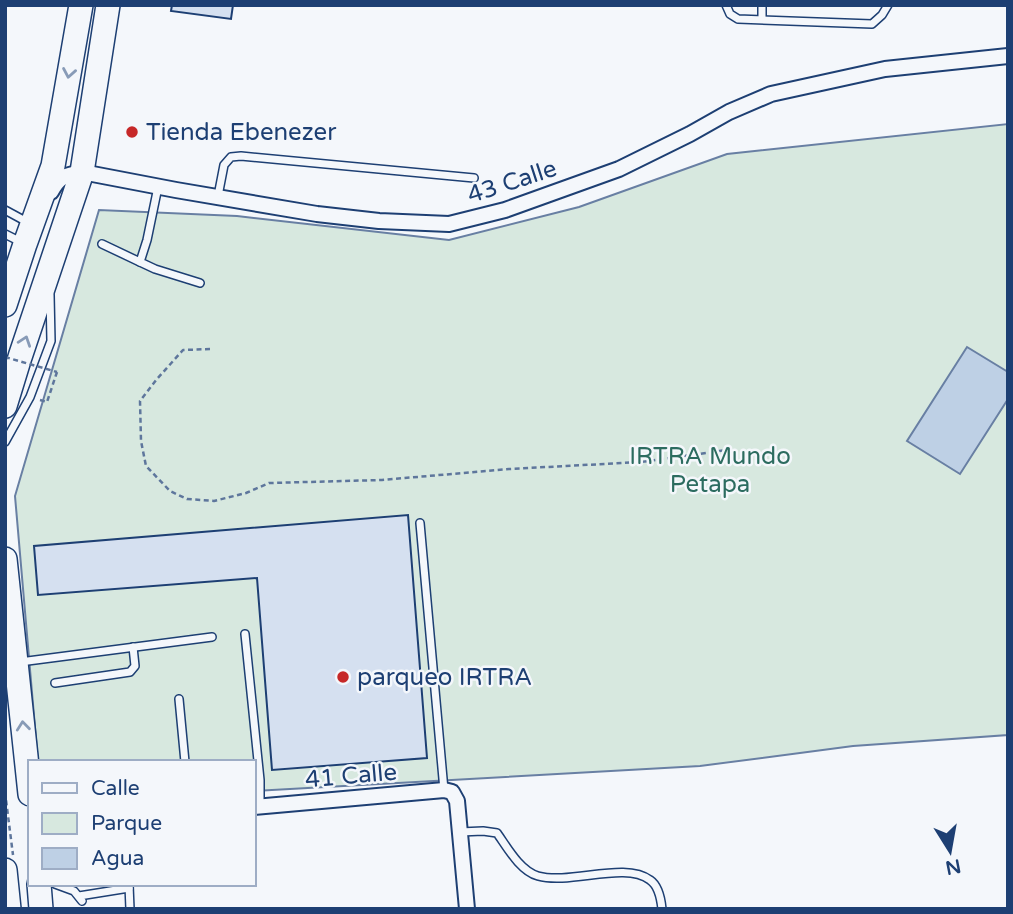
<svg xmlns="http://www.w3.org/2000/svg" width="1013" height="914" viewBox="0 0 1013 914" font-family="'Varela Round',sans-serif">
  <style>
    .green { fill: #d7e8df; stroke: #687fa3; stroke-width: 2 }
    .water { fill: #bed0e5; stroke: #687fa3; stroke-width: 2 }
    .building { fill: #d5e0f0; stroke: #1d3f73; stroke-width: 2 }
    .lines { fill: none; stroke-linecap: round; stroke-linejoin: round }
    .service-casing { stroke: #1d3f73; stroke-width: 10 }
    .minor-casing { stroke: #1d3f73; stroke-width: 18 }
    .primary-casing { stroke: #1d3f73; stroke-width: 26 }
    .path { stroke: #5e769c; stroke-width: 2.5; stroke-dasharray: 5 3.5; stroke-linecap: butt }
    .service { stroke: #f4f7fb; stroke-width: 7 }
    .minor { stroke: #f4f7fb; stroke-width: 14 }
    .primary { stroke: #f4f7fb; stroke-width: 23 }
    .path-bridge { stroke: #5e769c; stroke-width: 2.5; stroke-dasharray: 5 3.5; stroke-linecap: butt }
    .oneway { stroke: #889bb7 }
    .poi-dot { fill: #c62828; stroke: #f4f7fb; stroke-width: 2.5 }
    .labels { text-anchor: middle; dominant-baseline: central; stroke-width: 5; stroke-linejoin: round; paint-order: stroke }
    .poi-label { font-size: 24px; fill: #1d3f73; stroke: #f4f7fb; text-anchor: start }
    .street-label { font-size: 24px; fill: #1d3f73; stroke: #f4f7fb }
    .park-label { font-size: 24px; fill: #2c6c60; stroke: #f4f7fb }
  </style>
  <rect width="100%" height="100%" fill="#f4f7fb"/>
  <polygon class="green" points="1008,124 1008,735 853,746 700,766 254,791 254,762 38,762 15,496 99,210 237,216 449,240 579,207 727,154"/>
  <polygon class="water" points="967,347 1008,372 1008,399 960,474 907,441"/>
  <g class="building">
    <polygon points="172,5 233,5 231,19 171,11"/>
    <polygon points="408,515 427,758 272,770 257,578 38,595 34,546"/>
  </g>
  <g class="lines">
    <g class="service-casing">
      <g id="service">
        <polyline points="726,5 730,14 738,19 872,24 882,15 888,5"/>
        <polyline points="762,19 762,5"/>
        <polyline points="158,187 147,240 140,262 155,269 200,283"/>
        <polyline points="218,196 224,165 231,157 241,156 474,178"/>
        <polyline points="5,210 29,223"/>
        <polyline points="5,234 21,242"/>
        <polyline points="102,244 140,262"/>
        <polyline points="5,442 30,397 51,341 50,295"/>
        <polyline points="420,523 444,790"/>
        <polyline points="245,634 260,780 260,806"/>
        <polyline points="20,662 212,637"/>
        <polyline points="55,683 130,672 135,666 133,647"/>
        <polyline points="179,699 185,762"/>
        <path d="M 460,832 L 483,831 L 497,833 C 507,847 520,871 538,876 C 571,885 625,861 650,880 C 659,886 661,899 662,909"/>
        <polyline points="55,884 74,891 82,901"/>
        <polyline points="129,885 130,909"/>
        <polyline points="79,896 129,888"/>
      </g>
    </g>
    <g class="minor-casing">
      <g id="minor">
        <path d="M 51,192 C 59,177 65,175 82,172 L 176,190 L 317,214 L 379,221 L 449,224 L 505,210 L 619,169 L 690,134 L 729,112 L 771,94 L 885,69 L 1008,56"/>
        <polyline points="254,807 444,790 452,792 457,801 467,909"/>
      </g>
    </g>
    <g class="primary-casing">
      <g id="primary">
        <polyline points="5,305 25,244 53,166 81,5"/>
        <polyline points="5,406 20,357 82,172 108,5"/>
        <polyline points="5,559 30,794"/>
        <polyline points="5,870 9,909"/>
        <polyline points="39,884 41,909"/>
      </g>
    </g>
    <g class="path">
      <polyline points="210,349 183,350 157,379 140,401 141,441 146,466 170,491 187,499 214,501 246,493 269,483 382,480 509,469 641,462 727,450"/>
      <polyline points="40,400 47,402 57,372"/>
      <polyline points="5,792 13,855"/>
    </g>
    <use href="#service" class="service"/>
    <use href="#minor" class="minor"/>
    <use href="#primary" class="primary"/>
    <polyline class="path-bridge" points="5,357 57,372"/>
  </g>
  <defs><path id="oneway-chevron" d="M-2-3.5L2.5 0L-2 3.5" fill="none" stroke-width="1.6" stroke-linecap="round" stroke-linejoin="round" transform="scale(1.75)"/></defs>
  <g class="oneway">
    <use href="#oneway-chevron" transform="translate(69 73) rotate(100)"/>
    <use href="#oneway-chevron" transform="translate(25 341) rotate(-71)"/>
    <use href="#oneway-chevron" transform="translate(23 726) rotate(-96)"/>
  </g>
  <g class="poi-dot">
    <circle cx="132" cy="132" r="7"/>
    <circle cx="343" cy="677" r="7"/>
  </g>
  <g class="labels">
    <g class="poi-label">
      <text x="146" y="132">Tienda Ebenezer</text>
      <text x="357" y="677">parqueo IRTRA</text>
    </g>
    <g class="street-label">
      <text transform="translate(512 182) rotate(-18)">43 Calle</text>
      <text transform="translate(351 776) rotate(-5)">41 Calle</text>
    </g>
    <g class="park-label">
      <text x="710" y="456">IRTRA Mundo<tspan x="710" dy="28">Petapa</tspan></text>
    </g>
  </g>
  <rect width="1013" height="914" fill="none" stroke="#1d3f73" stroke-width="14"/>
  <rect x="28" y="760" width="228" height="126" fill="#f4f7fb" stroke="#9eadc5" stroke-width="2"/>
  <rect x="42" y="783" width="35" height="10" fill="#f4f7fb" stroke="#9eadc5" stroke-width="2"/>
  <text x="91" y="795" font-size="21" fill="#1d3f73">Calle</text>
  <rect x="42" y="813" width="35" height="21" fill="#d7e8df" stroke="#9eadc5" stroke-width="2"/>
  <text x="91" y="830" font-size="21" fill="#1d3f73">Parque</text>
  <rect x="42" y="848" width="35" height="21" fill="#bed0e5" stroke="#9eadc5" stroke-width="2"/>
  <text x="91" y="865" font-size="21" fill="#1d3f73">Agua</text>
  <g transform="translate(950 851) rotate(169)" stroke="#f4f7fb" stroke-width="5" paint-order="stroke">
  <path d="M0-5L12 26L0 18L-12 26Z" fill="#1d3f73"/>
  <text y="-10" font-size="19" font-weight="bold" text-anchor="middle" fill="#1d3f73">N</text>
  </g>
</svg>
